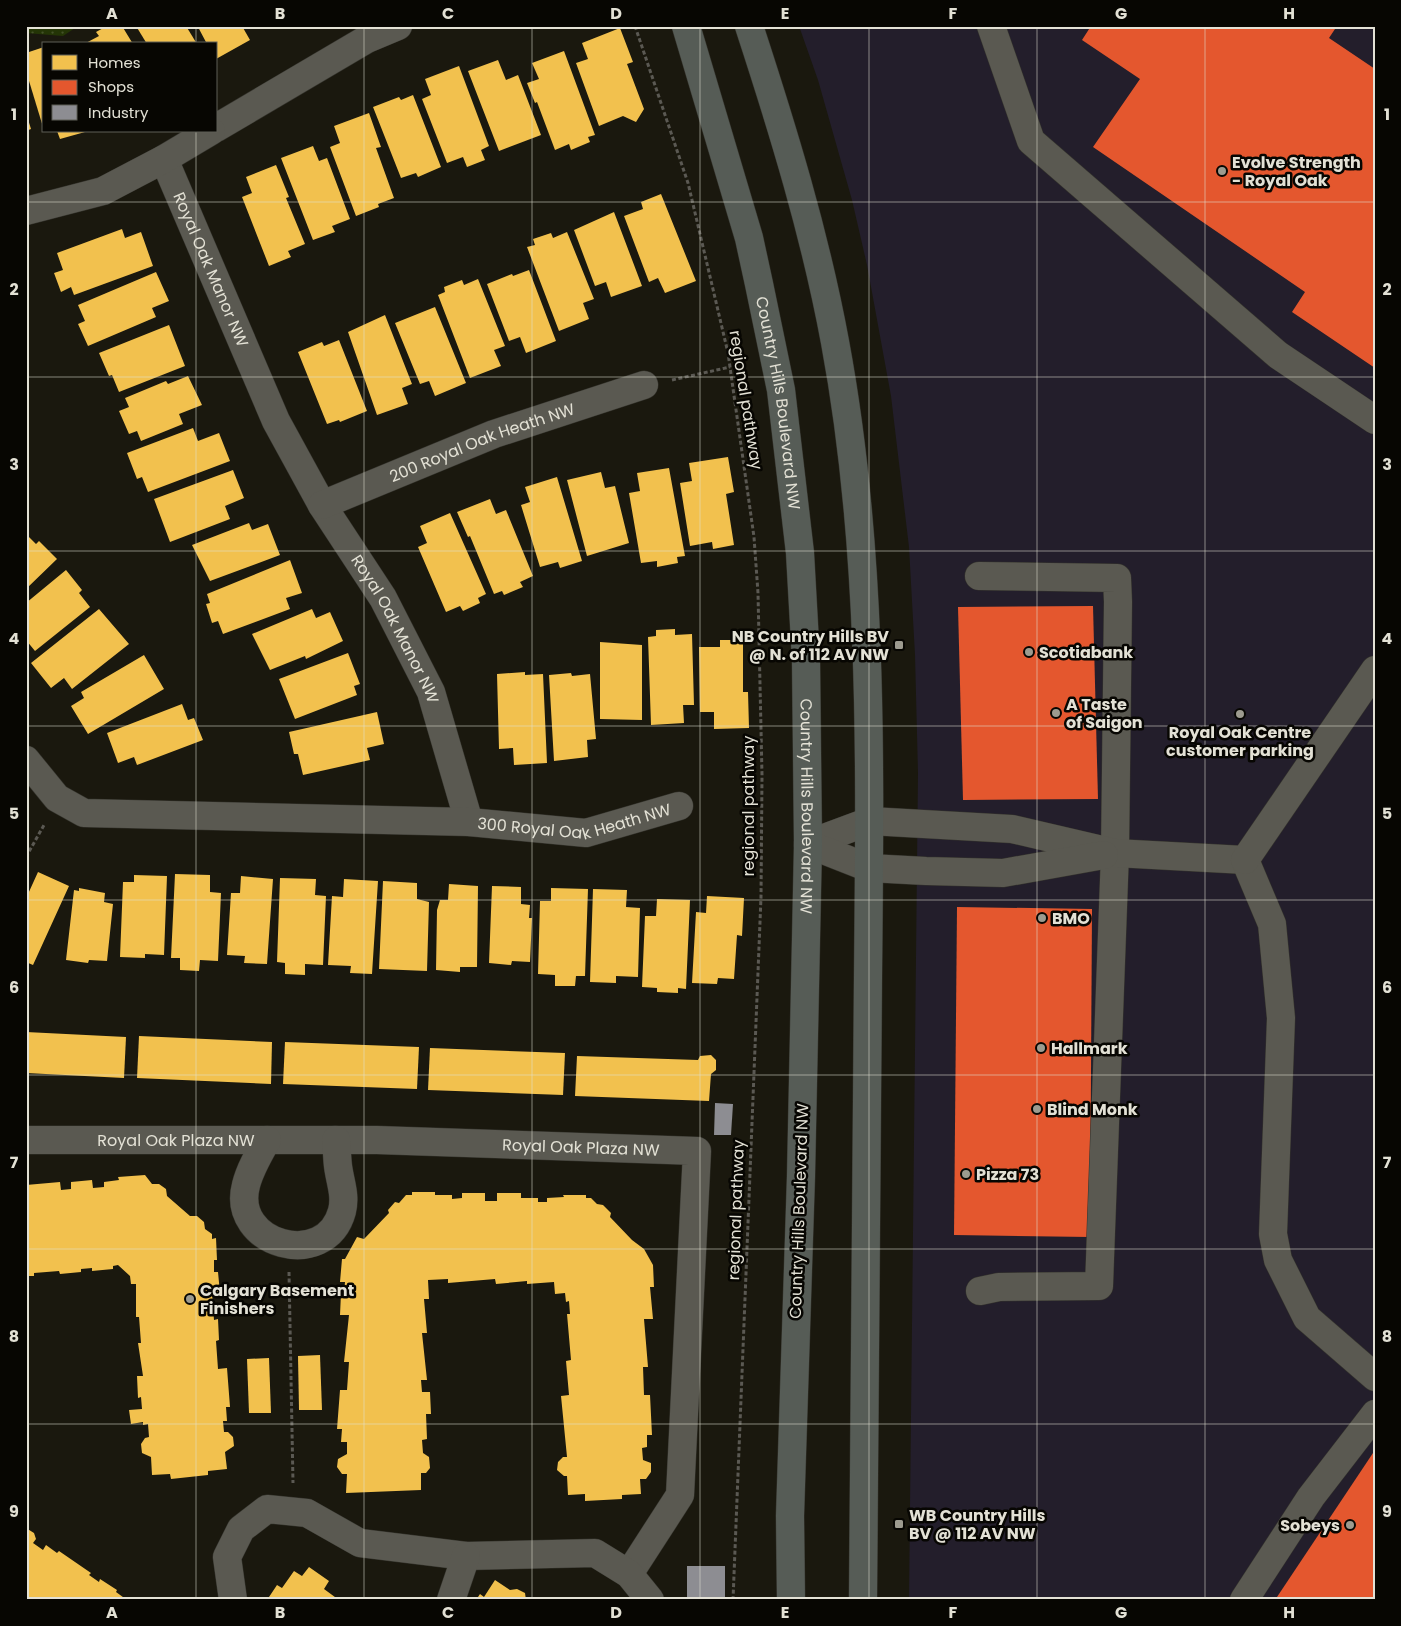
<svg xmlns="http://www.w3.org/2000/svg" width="1401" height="1626" viewBox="0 0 1401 1626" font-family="Poppins,sans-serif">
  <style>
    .commercial { fill: #231e2b }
    .park { fill: url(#park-dots) }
    .homes { fill: #f2c14e }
    .shops { fill: #e4572e }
    .industry { fill: #8d8d92 }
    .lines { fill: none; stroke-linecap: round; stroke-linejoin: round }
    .minor-casing { stroke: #35342d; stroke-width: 29 }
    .major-casing { stroke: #35342d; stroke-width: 29 }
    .path { stroke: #5b5953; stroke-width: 3; stroke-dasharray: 4 2.5; stroke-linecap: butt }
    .minor { stroke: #5a5951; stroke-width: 28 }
    .major { stroke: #565c56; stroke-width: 28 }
    .grid { fill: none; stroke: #e3e1d5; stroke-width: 1; stroke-opacity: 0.55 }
    .poi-dot { fill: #9d9b8f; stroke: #070602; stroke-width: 2 }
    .labels { text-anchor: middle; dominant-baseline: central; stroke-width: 5; stroke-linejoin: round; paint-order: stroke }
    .poi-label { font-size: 16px; font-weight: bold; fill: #e3e1d5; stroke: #070602; text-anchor: start }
    .street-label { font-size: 16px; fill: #e3e1d5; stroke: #070602 }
    .neatline { fill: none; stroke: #e3e1d5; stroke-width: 2 }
    .grid-label { font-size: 16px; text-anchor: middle; font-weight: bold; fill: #e3e1d5 }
  </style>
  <defs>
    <pattern id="park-dots" width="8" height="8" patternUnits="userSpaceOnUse" patternTransform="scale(1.25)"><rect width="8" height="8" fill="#243506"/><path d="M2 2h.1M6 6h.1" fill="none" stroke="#445229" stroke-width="1.8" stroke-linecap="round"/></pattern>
  </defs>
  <rect width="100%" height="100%" fill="#1a180e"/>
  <polygon class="commercial" points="799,26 1375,26 1375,1600 909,1600 918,773 915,655 909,547 891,396 867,265 852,200 818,80"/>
  <polygon class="park" points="26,26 78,26 63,36 26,33"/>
  <g class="homes">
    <polygon points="107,26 122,26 133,44 84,44 99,36 96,32"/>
    <polygon points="136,26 186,26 197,44 147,44"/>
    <polygon points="242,26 250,40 216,59 216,44 207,44 198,27"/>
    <polygon points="620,28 633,62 627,64 644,109 636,122 623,116 599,126 576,63 588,59 582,43"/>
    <polygon points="44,47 44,127 43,127 26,71 26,53"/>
    <polygon points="564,51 595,135 588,137 590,142 571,150 569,144 555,150 537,102 535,103 527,83 539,79 532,63"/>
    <polygon points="498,60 506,80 518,75 541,135 499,151 468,71"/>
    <polygon points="459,66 489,146 481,150 485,160 467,167 463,157 447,163 422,99 431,95 425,79"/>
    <polygon points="413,95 441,167 418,177 416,173 401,178 373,107 399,97 401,100"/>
    <polygon points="26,113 31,129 26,131"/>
    <polygon points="369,113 381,147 376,148 394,198 378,204 379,207 356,216 330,147 340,143 334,126"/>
    <polygon points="57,131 85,131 85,132 60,139"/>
    <polygon points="313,146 319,161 327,158 350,219 332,226 335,232 313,240 281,158"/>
    <polygon points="276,165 289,197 286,198 305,244 288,251 291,257 269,266 242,197 252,193 246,177"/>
    <polygon points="661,194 696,281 665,293 658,278 649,282 624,216 643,209 641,202"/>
    <polygon points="614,212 642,286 611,297 606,282 595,286 574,230"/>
    <polygon points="122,229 125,238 141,232 153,266 74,295 71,287 61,292 54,273 63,270 57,253"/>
    <polygon points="567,232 594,299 583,303 589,319 559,331 527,247 535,245 533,239 551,233 553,238"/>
    <polygon points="529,270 556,341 526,353 520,337 509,341 487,284 512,274 513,276"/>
    <polygon points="156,272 169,301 152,308 156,317 88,346 78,324 85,321 78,305"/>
    <polygon points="478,279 505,346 494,350 501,366 470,378 438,295 445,292 444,287 462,280 464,285"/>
    <polygon points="435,307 466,383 435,396 429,381 420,384 395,323"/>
    <polygon points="385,315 412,384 402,388 408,404 377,415 348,332"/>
    <polygon points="169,325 185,366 119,392 112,375 109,376 99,353"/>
    <polygon points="339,340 367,411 340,422 339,420 327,424 298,352 322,342 324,346"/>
    <polygon points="188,376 202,405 179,414 183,424 141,441 137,431 129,434 119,411 129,407 125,398 166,381 168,384"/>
    <polygon points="193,428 198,441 219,433 230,461 148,492 142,477 137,479 127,453"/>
    <polygon points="728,457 734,492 726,494 734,545 713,549 712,542 690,546 680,483 692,481 689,463"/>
    <polygon points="669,468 685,556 677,557 678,563 657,567 657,561 641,563 629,493 640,491 637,473"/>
    <polygon points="233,470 244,498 225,506 230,519 170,542 154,499"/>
    <polygon points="601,472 605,488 615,486 629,543 587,556 567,480"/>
    <polygon points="557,477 582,561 560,568 558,562 540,567 521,505 530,502 525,487"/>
    <polygon points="490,499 496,514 506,510 533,576 520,582 523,587 504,595 502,591 494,594 470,536 468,537 457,512"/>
    <polygon points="450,513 486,594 478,598 480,603 463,611 460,606 446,612 418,547 427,543 420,526"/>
    <polygon points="249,523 252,530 268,524 280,555 210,581 192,545"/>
    <polygon points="26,534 36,544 39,541 57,559 26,589"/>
    <polygon points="290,560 302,593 286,598 290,609 223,634 218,621 212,623 206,604 210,603 207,594"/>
    <polygon points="66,570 82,590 79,593 90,607 35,651 26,640 26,603"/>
    <polygon points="99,609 129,644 72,689 64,678 51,688 31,663"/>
    <polygon points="312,609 316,618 330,612 343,641 306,659 305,656 270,670 252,634"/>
    <polygon points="675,629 675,635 692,634 694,705 683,705 684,723 651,725 648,637 656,636 656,630"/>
    <polygon points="720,640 743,640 743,692 748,692 749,728 714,729 714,712 700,712 699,647 720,647"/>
    <polygon points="600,642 642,645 642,720 600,719"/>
    <polygon points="348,653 360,684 354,686 357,695 295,719 279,679"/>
    <polygon points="144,655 164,689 88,734 71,706 84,698 81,692"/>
    <polygon points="525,672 525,675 543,674 547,763 514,765 513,748 499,749 497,674"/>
    <polygon points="571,673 572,676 590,674 596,739 587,740 588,757 554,761 549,675"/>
    <polygon points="182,704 188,720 194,718 203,740 137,765 134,757 118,763 107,733"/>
    <polygon points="377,712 384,744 367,748 370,760 303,775 298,754 294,754 289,732"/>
    <polygon points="38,872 69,886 33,965 26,962 26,893 28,894"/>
    <polygon points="175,874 210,875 210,892 221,893 218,961 200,960 199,971 180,970 180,958 171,958"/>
    <polygon points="134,875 167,876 164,955 145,954 145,958 120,957 123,882 134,882"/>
    <polygon points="241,876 273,879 267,964 244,963 245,956 227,955 231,893 240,893"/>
    <polygon points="280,878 316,879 315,895 326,896 323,965 305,964 305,975 285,974 285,963 277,962"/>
    <polygon points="344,879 378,881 372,974 350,973 351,966 328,965 332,896 343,897"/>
    <polygon points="383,881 417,883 417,899 429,902 427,971 379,969"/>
    <polygon points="449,884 478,886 477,967 460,967 460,972 436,970 437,910 440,900 448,900"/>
    <polygon points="492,886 521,887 521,904 530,905 529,918 532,918 530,962 512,961 511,965 489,963"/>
    <polygon points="79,888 105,893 104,902 113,904 107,961 89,960 88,963 66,960 74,890 79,891"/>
    <polygon points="551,888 588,889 585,976 576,976 575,986 555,986 555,975 538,974 540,901 551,901"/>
    <polygon points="593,889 627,890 626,907 640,908 638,977 616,976 616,983 590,982"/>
    <polygon points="707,896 744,898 742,936 737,935 734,979 718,978 717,984 692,983 696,912 706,913"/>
    <polygon points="657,899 690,900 686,989 678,988 678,993 657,992 657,988 642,987 645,916 656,916"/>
    <polygon points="26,1032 126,1037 124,1078 26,1073"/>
    <polygon points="139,1036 272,1042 271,1084 137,1078"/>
    <polygon points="285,1042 419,1047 417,1089 283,1084"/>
    <polygon points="430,1048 565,1053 563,1095 428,1090"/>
    <polygon points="711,1055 716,1060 716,1070 711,1074 709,1101 575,1096 577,1056 698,1060 700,1056"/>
    <polygon points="145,1175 152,1184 159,1184 166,1189 167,1196 190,1216 197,1216 204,1222 205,1229 212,1234 212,1239 216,1238 217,1260 214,1260 214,1272 218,1272 220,1293 212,1293 214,1320 218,1319 219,1340 216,1341 218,1369 227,1368 230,1407 226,1407 227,1421 223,1421 224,1432 228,1432 233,1437 234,1446 225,1452 227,1469 208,1471 208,1475 171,1479 170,1474 152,1475 151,1457 142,1453 141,1444 145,1438 149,1437 148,1424 143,1425 143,1422 131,1424 129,1410 142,1409 141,1397 138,1398 137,1376 143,1376 138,1343 141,1343 139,1317 136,1317 136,1284 131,1284 130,1276 118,1265 113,1266 113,1269 92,1271 92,1268 81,1269 81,1272 60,1274 59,1271 34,1273 34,1276 26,1276 26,1185 60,1182 61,1190 71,1189 71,1182 92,1180 93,1188 104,1187 104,1182 119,1180 118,1177"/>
    <polygon points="412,1192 435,1192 435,1195 452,1195 452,1199 462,1198 462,1193 485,1193 485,1201 497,1201 497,1193 521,1193 521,1198 538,1198 538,1202 547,1202 547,1198 564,1197 563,1195 586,1195 586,1198 591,1198 597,1204 603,1205 611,1213 610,1217 632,1240 644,1249 653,1265 654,1287 650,1287 653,1319 644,1319 648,1367 643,1367 644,1395 650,1395 652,1435 647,1435 647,1447 642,1448 643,1460 651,1463 651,1472 646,1479 640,1479 641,1494 622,1495 622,1499 585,1501 585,1494 568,1495 567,1476 564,1476 557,1470 558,1462 563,1457 567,1457 561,1396 569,1395 566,1361 571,1360 567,1314 570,1314 569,1301 566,1302 565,1293 555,1294 554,1282 527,1284 527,1281 496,1284 495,1279 448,1283 448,1279 428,1280 429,1299 424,1299 427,1333 422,1333 427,1380 421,1380 422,1392 430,1392 431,1414 426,1414 427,1439 422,1440 423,1453 429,1457 430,1468 426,1473 421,1473 421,1490 346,1493 347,1474 342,1474 337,1467 338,1459 347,1454 347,1442 341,1442 342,1429 337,1429 340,1390 347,1390 349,1362 344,1362 349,1315 340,1315 341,1293 344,1293 345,1282 340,1282 342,1259 345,1259 357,1237 364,1239 389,1213 388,1210 395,1202 399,1203 406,1195 412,1195"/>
    <polygon points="320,1355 322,1410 299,1410 298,1356"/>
    <polygon points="269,1358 271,1413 249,1413 247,1359"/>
    <polygon points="26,1528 34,1533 36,1539 33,1543 43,1550 46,1545 57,1553 59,1551 91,1573 89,1575 99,1582 100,1579 117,1590 116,1592 127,1600 26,1600"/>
    <polygon points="309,1567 329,1581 324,1589 339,1600 267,1600 277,1585 282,1588 294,1571 302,1576"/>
    <polygon points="495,1580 510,1590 517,1589 525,1593 526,1600 476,1600 480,1594 484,1597"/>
  </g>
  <g class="shops">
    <polygon points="1091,26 1337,26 1329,38 1375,69 1375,368 1292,312 1305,292 1093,147 1140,79 1082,40"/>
    <polygon points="1093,606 1098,799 963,800 958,607"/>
    <polygon points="957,907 1092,909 1090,1237 954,1235"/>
    <polygon points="1375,1450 1375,1600 1275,1600"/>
  </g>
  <g class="industry">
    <polygon points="715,1103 733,1104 731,1135 714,1135"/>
    <rect x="687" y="1566" width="38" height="34"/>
  </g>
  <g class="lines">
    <g class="minor-casing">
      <g id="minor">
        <polyline points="991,26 1031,141 1278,355 1375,420"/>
        <polyline points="216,128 367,39 398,26"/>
        <path id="s1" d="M 164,159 L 276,421 L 322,505 L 383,598 L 431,692 L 469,822"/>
        <polyline points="26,211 103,191 164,159 211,131"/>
        <path id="s2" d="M 322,505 L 494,434 L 644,385"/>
        <polyline points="979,576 1117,578 1118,602 1115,853 1099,1286 999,1287 980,1291"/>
        <path id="s3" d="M 26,760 L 57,798 L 84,813 L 469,822 L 586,833 L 679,806"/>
        <polyline points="808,844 870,821 1012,829 1115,853 1245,860"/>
        <polyline points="808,844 869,868 926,871 1003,873 1104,855"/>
        <polyline points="1245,860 1272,924 1281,1018 1273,1234 1278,1260 1307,1318 1375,1377"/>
        <polyline points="1245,860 1375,670"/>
        <path id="s4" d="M 26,1140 L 377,1140 L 697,1151 L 680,1495 L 629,1574"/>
        <path d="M 267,1140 C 259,1154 250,1169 246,1185 C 230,1245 326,1271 342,1211 C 346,1195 340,1182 338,1166 C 337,1158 337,1149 336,1140"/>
        <polyline points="233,1600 227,1557 241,1529 267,1509 307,1513 360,1543 466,1556 595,1553 629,1574 650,1600"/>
        <polyline points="451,1600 466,1556"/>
        <polyline points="1244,1600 1311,1497 1375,1414"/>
      </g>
    </g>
    <g class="major-casing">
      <g id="major">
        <path id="s5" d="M 686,26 L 749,238 L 759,284 L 781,390 L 800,553 L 806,660 L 808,844 L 801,1176 L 790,1516 L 791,1600"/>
        <path d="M 749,26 C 783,130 815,234 835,342 C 874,551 870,766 868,978 C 866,1185 865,1392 863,1600"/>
      </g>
    </g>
    <g class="path">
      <polyline points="635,26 688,183 728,353 754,537 758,593 762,775 761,897 733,1600"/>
      <polyline points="672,380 730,367"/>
      <polyline points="26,857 44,825"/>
      <polyline points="289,1272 293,1483"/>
    </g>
    <use href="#minor" class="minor"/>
    <use href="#major" class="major"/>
  </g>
  <path class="grid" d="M 196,26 L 196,44M 364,26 L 364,1600M 532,26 L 532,1600M 700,26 L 700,1600M 869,26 L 869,1600M 1037,26 L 1037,1600M 1205,26 L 1205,1600M 196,131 L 196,1600M 26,202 L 1375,202M 26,377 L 1375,377M 26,551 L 1375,551M 26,726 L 1375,726M 26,900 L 1375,900M 26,1075 L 1375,1075M 26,1249 L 1375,1249M 26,1424 L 1375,1424"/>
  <g class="poi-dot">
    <circle cx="1222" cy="171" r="5"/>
    <rect x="894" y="640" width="10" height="10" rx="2.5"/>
    <circle cx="1029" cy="652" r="5"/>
    <circle cx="1056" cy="713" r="5"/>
    <circle cx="1240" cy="714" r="5"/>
    <circle cx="1042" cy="918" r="5"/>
    <circle cx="1041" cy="1048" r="5"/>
    <circle cx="1037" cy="1109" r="5"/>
    <circle cx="966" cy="1174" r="5"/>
    <circle cx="190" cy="1299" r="5"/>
    <rect x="894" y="1519" width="10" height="10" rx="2.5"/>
    <circle cx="1350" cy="1525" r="5"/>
  </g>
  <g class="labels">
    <g class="poi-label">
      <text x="1232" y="162">Evolve Strength<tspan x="1232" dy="18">- Royal Oak</tspan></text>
      <text x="889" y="636" text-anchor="end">NB Country Hills BV<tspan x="889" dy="18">@ N. of 112 AV NW</tspan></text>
      <text x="1039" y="652">Scotiabank</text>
      <text x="1066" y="704">A Taste<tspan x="1066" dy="18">of Saigon</tspan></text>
      <text x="1240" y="732" text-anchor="middle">Royal Oak Centre<tspan x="1240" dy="18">customer parking</tspan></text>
      <text x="1052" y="918">BMO</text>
      <text x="1051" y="1048">Hallmark</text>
      <text x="1047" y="1109">Blind Monk</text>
      <text x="976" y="1174">Pizza 73</text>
      <text x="200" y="1290">Calgary Basement<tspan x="200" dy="18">Finishers</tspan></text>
      <text x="909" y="1515">WB Country Hills<tspan x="909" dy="18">BV @ 112 AV NW</tspan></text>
      <text x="1340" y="1525" text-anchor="end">Sobeys</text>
    </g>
    <g class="street-label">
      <text stroke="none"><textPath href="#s1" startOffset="120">Royal Oak Manor NW</textPath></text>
      <text transform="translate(746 400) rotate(81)">regional pathway</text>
      <text stroke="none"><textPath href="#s5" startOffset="389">Country Hills Boulevard NW</textPath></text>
      <text stroke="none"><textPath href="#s2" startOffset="172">200 Royal Oak Heath NW</textPath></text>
      <text stroke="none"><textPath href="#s1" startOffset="525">Royal Oak Manor NW</textPath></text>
      <text transform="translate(748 806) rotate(-90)">regional pathway</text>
      <text stroke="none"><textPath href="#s5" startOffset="794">Country Hills Boulevard NW</textPath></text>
      <text stroke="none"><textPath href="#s3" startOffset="572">300 Royal Oak Heath NW</textPath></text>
      <text stroke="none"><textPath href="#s4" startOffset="150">Royal Oak Plaza NW</textPath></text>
      <text stroke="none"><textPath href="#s4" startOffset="555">Royal Oak Plaza NW</textPath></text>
      <text transform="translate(736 1210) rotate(-88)">regional pathway</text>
      <text transform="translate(799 1211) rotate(-88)">Country Hills Boulevard NW</text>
    </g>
  </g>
  <rect width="1401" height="1626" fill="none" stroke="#070602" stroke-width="55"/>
  <rect x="42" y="42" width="175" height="90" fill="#070602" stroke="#5f5e56"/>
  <rect x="52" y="55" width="25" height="15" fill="#f2c14e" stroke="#5f5e56"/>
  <text x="88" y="68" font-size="15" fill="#e3e1d5">Homes</text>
  <rect x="52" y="80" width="25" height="15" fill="#e4572e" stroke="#5f5e56"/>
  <text x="88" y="92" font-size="15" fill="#e3e1d5">Shops</text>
  <rect x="52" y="105" width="25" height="15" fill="#8d8d92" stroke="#5f5e56"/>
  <text x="88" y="118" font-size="15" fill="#e3e1d5">Industry</text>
  <rect x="28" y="28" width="1346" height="1570" class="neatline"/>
  <g class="grid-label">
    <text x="112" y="19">A</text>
    <text x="280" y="19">B</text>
    <text x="448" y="19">C</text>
    <text x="616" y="19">D</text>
    <text x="785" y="19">E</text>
    <text x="953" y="19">F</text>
    <text x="1121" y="19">G</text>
    <text x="1289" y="19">H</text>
    <text x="14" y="120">1</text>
    <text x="1387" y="120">1</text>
    <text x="14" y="295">2</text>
    <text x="1387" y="295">2</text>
    <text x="14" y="470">3</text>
    <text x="1387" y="470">3</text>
    <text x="14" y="644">4</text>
    <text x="1387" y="644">4</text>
    <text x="14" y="819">5</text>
    <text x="1387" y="819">5</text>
    <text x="14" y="993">6</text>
    <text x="1387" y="993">6</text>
    <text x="14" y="1168">7</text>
    <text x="1387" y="1168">7</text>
    <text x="14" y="1342">8</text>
    <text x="1387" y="1342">8</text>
    <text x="14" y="1517">9</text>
    <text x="1387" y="1517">9</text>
    <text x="112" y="1618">A</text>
    <text x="280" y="1618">B</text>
    <text x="448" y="1618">C</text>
    <text x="616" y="1618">D</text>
    <text x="785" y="1618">E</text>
    <text x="953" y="1618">F</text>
    <text x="1121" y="1618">G</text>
    <text x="1289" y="1618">H</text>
  </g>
</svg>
